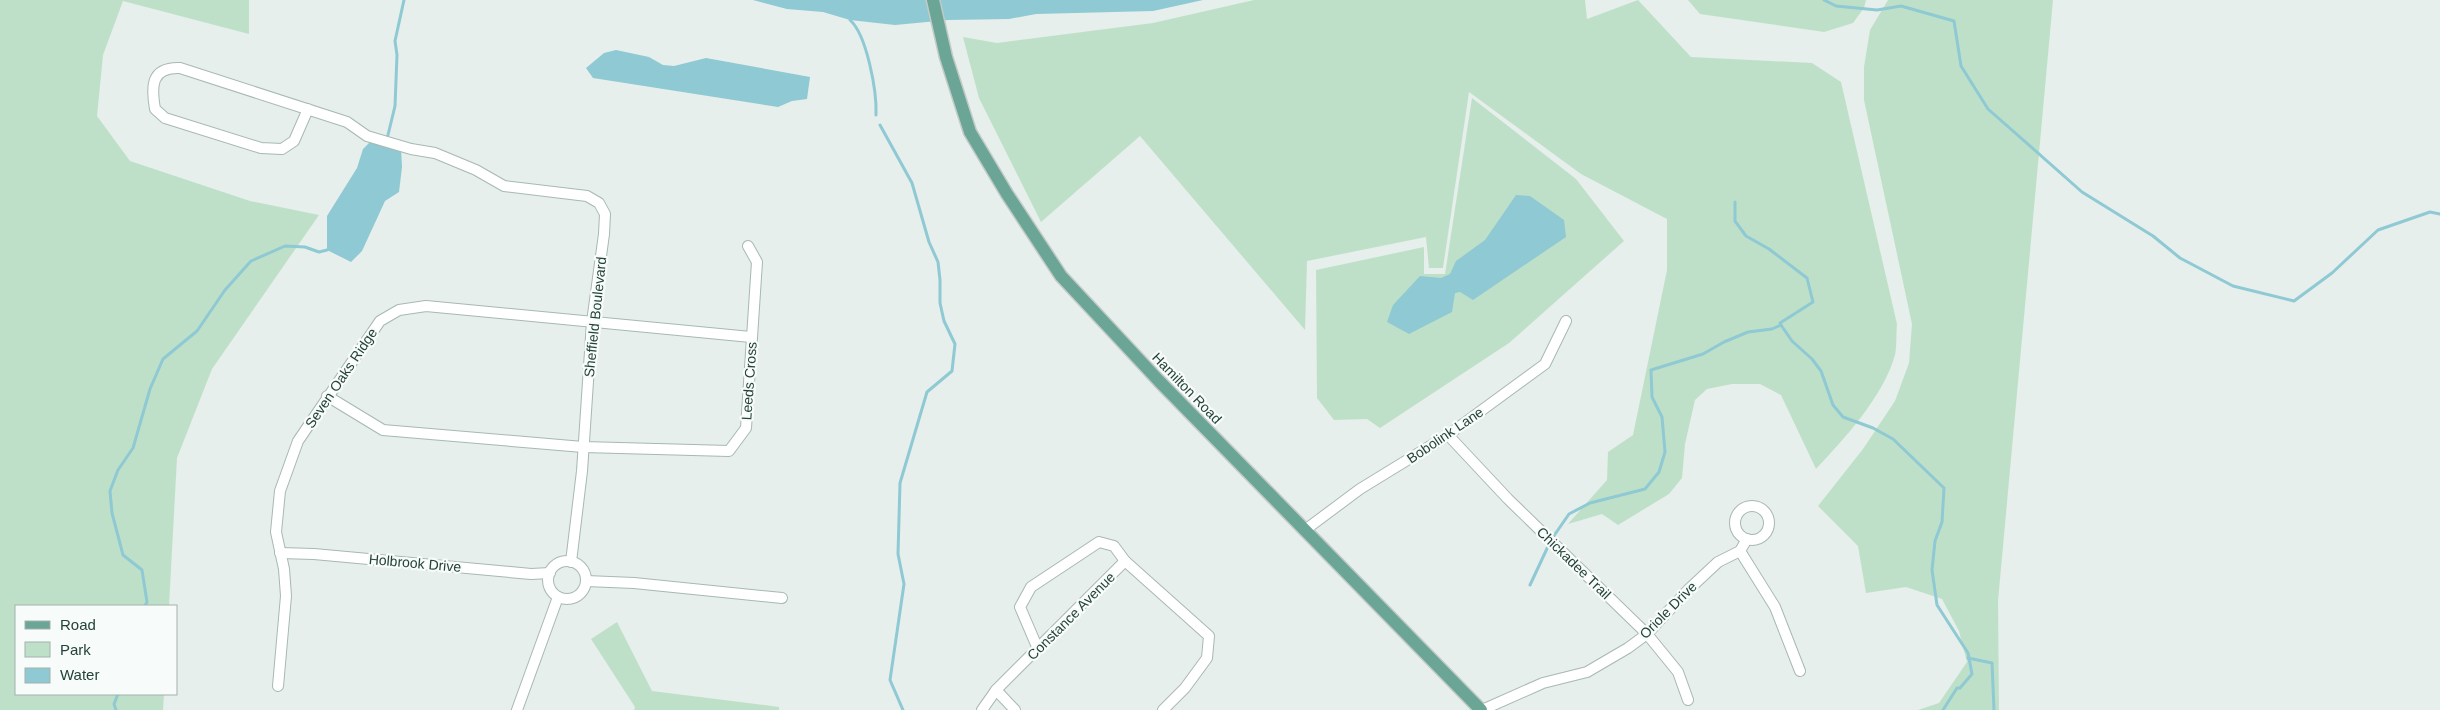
<svg xmlns="http://www.w3.org/2000/svg" width="2440" height="710" viewBox="0 0 2440 710" font-family="Helvetica,sans-serif">
  <style>
    .green { fill: #bfe0c8 }
    .water { fill: #8ec9d4 }
    .lines { fill: none; stroke-linecap: round; stroke-linejoin: round }
    .stream { stroke: #8ec9d4; stroke-width: 3 }
    .minor-casing { stroke: #a8b8b2; stroke-width: 12 }
    .major-casing { stroke: #c2cac8; stroke-width: 15 }
    .minor { stroke: #fff; stroke-width: 10 }
    .major { stroke: #6aa596; stroke-width: 12 }
    .labels { text-anchor: middle; dominant-baseline: central; stroke-width: 4.5; stroke-linejoin: round; paint-order: stroke }
    .street-label { font-size: 14px; fill: #24423a; stroke: #f7fbf9 }
  </style>
  <rect width="100%" height="100%" fill="#e6efeb"/>
  <g class="green">
    <polygon points="0,0 249,0 249,34 123,1 103,55 97,116 130,161 250,201 319,215 212,369 177,458 169,606 16,606 16,694 164,694 163,710 0,710"/>
    <path d="M 1254,0 L 1585,0 L 1587,19 L 1638,0 L 1691,57 L 1812,63 L 1841,82 L 1897,324 C 1896,334 1897,346 1895,355 C 1883,397 1845,438 1816,469 L 1781,395 L 1760,384 L 1732,384 L 1707,389 L 1695,400 L 1685,444 L 1682,478 L 1669,494 L 1618,525 L 1602,514 L 1568,524 L 1607,480 L 1608,452 L 1633,435 L 1667,270 L 1667,219 L 1581,174 L 1469,92 L 1443,268 L 1429,268 L 1426,237 L 1307,261 L 1305,330 L 1140,136 L 1041,222 L 979,98 L 963,37 L 997,43 L 1153,23 Z"/>
    <polygon points="1688,0 1866,0 1864,8 1853,23 1824,32 1700,14"/>
    <polygon points="1888,0 2053,0 1998,601 1999,710 1918,710 1939,703 1967,662 1959,631 1942,599 1906,587 1866,593 1858,546 1818,506 1863,449 1895,401 1909,363 1912,324 1864,100 1864,67 1870,30"/>
    <polygon points="1472,98 1576,179 1624,241 1509,343 1380,428 1367,419 1334,420 1317,398 1316,270 1424,247 1424,274 1445,274"/>
    <polygon points="617,622 652,691 779,707 779,710 634,710 635,707 591,639"/>
  </g>
  <g class="water">
    <polygon points="753,0 1203,0 1153,11 1036,14 1009,19 948,20 895,25 850,20 823,12 787,9"/>
    <polygon points="616,50 649,57 663,65 674,66 706,58 810,77 807,99 792,101 778,107 593,78 586,68 604,53"/>
    <polygon points="374,138 401,148 402,167 399,192 385,201 362,251 351,262 327,250 327,216 357,168 363,149"/>
    <polygon points="1516,195 1530,196 1564,220 1566,237 1473,300 1460,292 1455,293 1452,312 1409,334 1387,322 1393,305 1420,276 1441,278 1450,274 1456,261 1485,240"/>
  </g>
  <g class="lines">
    <g class="stream">
      <polyline points="1824,0 1836,6 1877,10 1901,6 1954,21 1961,66 1988,109 2082,192 2153,236 2180,258 2233,286 2294,301 2332,273 2378,230 2430,212 2440,214"/>
      <path d="M 850,20 C 867,35 877,92 876,115"/>
      <polyline points="880,125 912,183 929,242 938,262 940,280 940,303 944,321 955,344 952,371 927,392 900,483 898,554 904,584 890,680 903,710"/>
      <polyline points="387,139 395,106 397,55 395,41 404,0"/>
      <polyline points="1781,325 1792,341 1812,359 1821,371 1833,405 1843,417 1873,428 1893,439 1944,488 1942,522 1935,541 1932,570 1937,605 1968,653 1972,674 1960,688 1957,688 1943,710"/>
      <polyline points="1530,585 1551,540 1569,514 1590,503 1645,489 1659,472 1665,452 1662,417 1652,397 1651,370 1703,354 1724,342 1748,332 1772,329 1781,325 1780,323 1813,302 1807,278 1769,249 1746,236 1735,221 1735,202"/>
      <polyline points="145,606 147,602 142,570 123,555 112,513 110,491 118,470 133,448 150,389 163,359 197,331 225,290 251,261 285,246 305,247 319,252 327,250"/>
      <polyline points="1968,658 1992,663 1994,710"/>
      <polyline points="116,710 114,704 118,694"/>
    </g>
    <g class="minor-casing">
      <g id="minor">
        <path d="M 308,109 L 294,141 L 282,149 L 261,148 L 165,118 L 155,109 C 151,86 151,67 180,68 L 347,122 L 367,136 L 411,149 L 435,153 L 476,170 L 504,186 L 587,196 L 599,203 L 605,214 L 604,234 L 592,322 L 582,471 L 571,562"/>
        <polyline points="327,396 383,430 583,447 729,451 746,428 757,262 748,246"/>
        <polyline points="1448,435 1508,499 1647,634 1678,672 1688,700"/>
        <circle cx="1752" cy="523" r="17"/>
        <polyline points="1305,530 1360,489 1448,435 1545,364 1566,321"/>
        <polyline points="1740,551 1775,607 1800,671"/>
        <polyline points="280,553 314,554 531,574 550,573"/>
        <circle cx="567" cy="580" r="19"/>
        <polyline points="586,581 634,583 782,598"/>
        <polyline points="1038,649 1020,607 1031,587 1099,542 1114,546 1125,561"/>
        <polyline points="278,686 286,596 284,569 276,532 280,491 298,441 380,321 399,310 426,306 751,337"/>
        <polyline points="996,690 1015,710"/>
        <polyline points="517,710 558,597"/>
        <polyline points="982,710 996,690 1125,561 1209,636 1207,658 1185,688 1163,710"/>
        <polyline points="1482,710 1543,683 1587,672 1628,648 1647,634 1688,590 1718,562 1740,551 1747,539"/>
      </g>
    </g>
    <g class="major-casing">
      <polyline id="major" points="933,0 946,57 970,132 1007,194 1061,276 1159,381 1481,710"/>
    </g>
    <use href="#minor" class="minor"/>
    <use href="#major" class="major"/>
  </g>
  <g class="labels">
    <g class="street-label">
      <text transform="translate(595 317) rotate(-84)">Sheffield Boulevard</text>
      <text transform="translate(341 378) rotate(-56)">Seven Oaks Ridge</text>
      <text transform="translate(749 381) rotate(-86)">Leeds Cross</text>
      <text transform="translate(1187 388) rotate(46)">Hamilton Road</text>
      <text transform="translate(1445 435) rotate(-34)">Bobolink Lane</text>
      <text transform="translate(415 563) rotate(5)">Holbrook Drive</text>
      <text transform="translate(1574 563) rotate(44)">Chickadee Trail</text>
      <text transform="translate(1668 610) rotate(-45)">Oriole Drive</text>
      <text transform="translate(1071 616) rotate(-45)">Constance Avenue</text>
    </g>
  </g>
  <rect x="15" y="605" width="162" height="90" fill="#f7fbf9" stroke="#a3b1ad"/>
  <rect x="25" y="621" width="25" height="8" fill="#6aa596" stroke="#a3b1ad"/>
  <text x="60" y="630" font-size="15" fill="#24423a">Road</text>
  <rect x="25" y="642" width="25" height="15" fill="#bfe0c8" stroke="#a3b1ad"/>
  <text x="60" y="655" font-size="15" fill="#24423a">Park</text>
  <rect x="25" y="668" width="25" height="15" fill="#8ec9d4" stroke="#a3b1ad"/>
  <text x="60" y="680" font-size="15" fill="#24423a">Water</text>
</svg>
